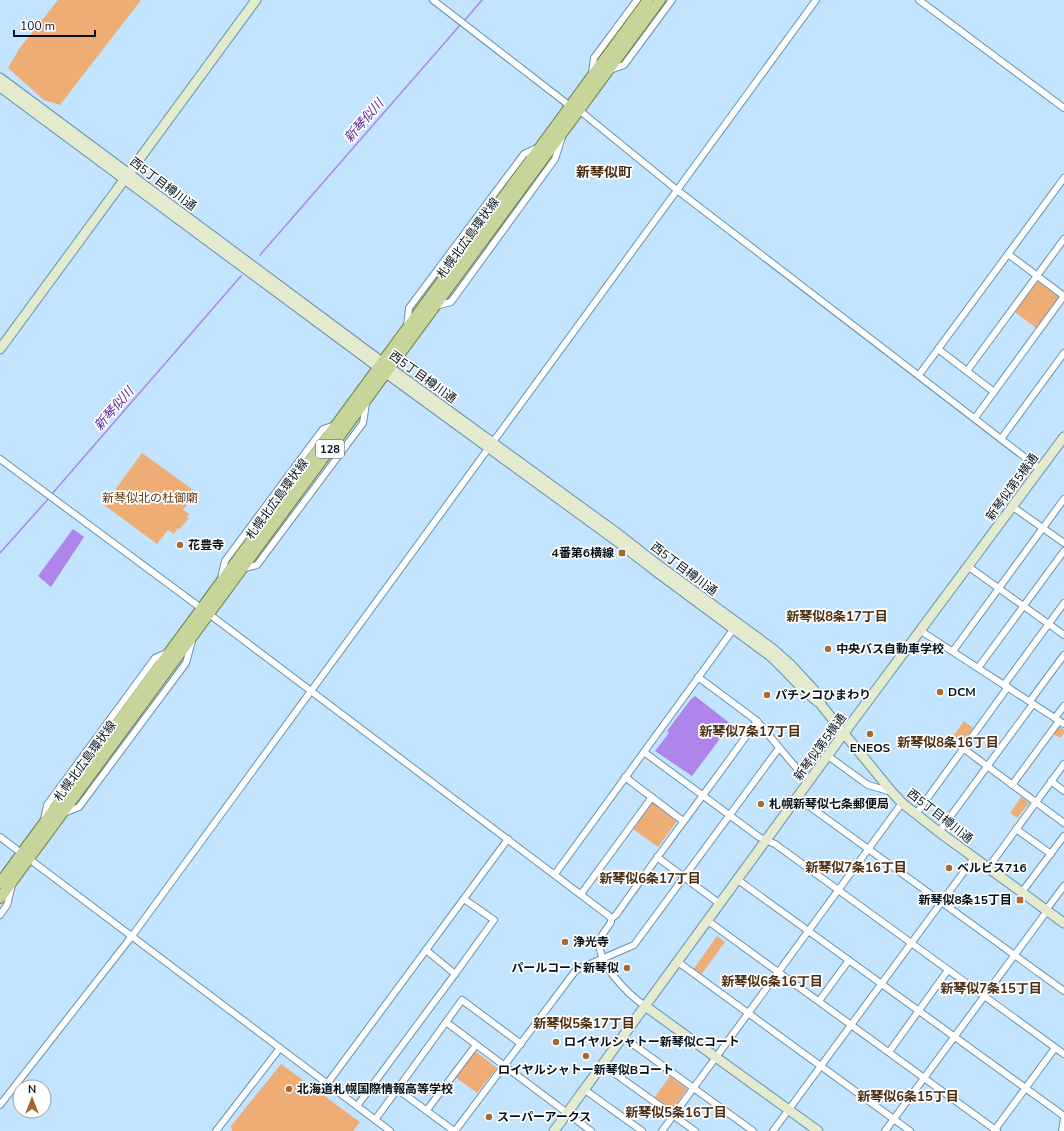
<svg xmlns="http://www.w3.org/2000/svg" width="1064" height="1131" viewBox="0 0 1064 1131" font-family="'Nunito Sans','Noto Sans JP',sans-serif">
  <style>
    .green { fill: #efad76 }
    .water { fill: #ad85eb }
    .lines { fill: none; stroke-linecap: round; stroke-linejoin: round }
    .stream { stroke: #ad85eb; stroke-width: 1.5 }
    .street-casing { stroke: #6991af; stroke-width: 8 }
    .secondary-casing { stroke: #6991af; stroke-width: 11 }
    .primary-casing { stroke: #6a7d42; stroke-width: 12 }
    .street { stroke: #fff; stroke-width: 6 }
    .secondary { stroke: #e3eacd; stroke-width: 9 }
    .primary { stroke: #c7d49a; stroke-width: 10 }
    .poi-dot { fill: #a7692f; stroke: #fff; stroke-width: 1.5 }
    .labels { text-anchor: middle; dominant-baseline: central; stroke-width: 3.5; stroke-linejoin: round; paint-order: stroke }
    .shield { fill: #fff; stroke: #4e585f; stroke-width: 1 }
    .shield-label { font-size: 11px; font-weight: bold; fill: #02101a }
    .street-label { font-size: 12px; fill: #02101a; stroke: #fff }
    .park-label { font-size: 12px; fill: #5d3815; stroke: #fff }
    .poi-label { font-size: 12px; font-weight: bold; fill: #02101a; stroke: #fff; text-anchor: start }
    .water-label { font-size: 13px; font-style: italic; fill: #5f269e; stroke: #fff }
    .neighbourhood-label { font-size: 13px; font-weight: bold; fill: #4b2d11; stroke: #fff }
    .quarter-label { font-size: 14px; font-weight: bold; fill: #4b2d11; stroke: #fff }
  </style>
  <rect width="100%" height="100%" fill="#c2e4fe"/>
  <g class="green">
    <polygon points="58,0 141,0 60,105 44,100 8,68 19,49"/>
    <polygon points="1036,282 1038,282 1058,296 1058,300 1036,328 1015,312"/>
    <polygon points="142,453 196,492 183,510 189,514 187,517 189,518 180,529 178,528 174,534 168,530 157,544 104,505"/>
    <polygon points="964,721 973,728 961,744 952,738"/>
    <polygon points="1058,725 1064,730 1064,733 1060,738 1052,733"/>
    <polygon points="1021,797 1029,803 1017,818 1010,813"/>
    <polygon points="652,802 677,821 658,847 633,829"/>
    <polygon points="717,936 725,942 701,975 693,970"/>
    <polygon points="475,1051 497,1068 477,1093 455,1077"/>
    <polygon points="281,1064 360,1122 353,1131 232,1131 231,1126"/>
    <polygon points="670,1076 687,1089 672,1110 655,1097"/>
  </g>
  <g class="water">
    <polygon points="73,529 84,537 51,587 38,576"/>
    <polygon points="695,696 731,724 692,776 655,751 669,733 667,731 691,699"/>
  </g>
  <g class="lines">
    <g class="stream">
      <polyline points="464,21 482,0"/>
      <polyline points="260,255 461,24"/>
      <polyline points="51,495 241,276"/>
      <polyline points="0,553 49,498"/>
    </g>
    <g class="street-casing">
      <g id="street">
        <polyline points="433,0 570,106 579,110 677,190 1040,469"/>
        <polyline points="919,0 1064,108"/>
        <polyline points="610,70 624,65 672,0"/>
        <polyline points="592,73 594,58 637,0"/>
        <polyline points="1008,254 1064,296"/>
        <polyline points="436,306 451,302 555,159 562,137"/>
        <polyline points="407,326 409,308 524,154 537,148"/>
        <polyline points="938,349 994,392"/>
        <polyline points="967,371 1064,239"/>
        <polyline points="919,375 1064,178"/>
        <polyline points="975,418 1064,296"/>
        <polyline points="1001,439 1064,353"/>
        <path d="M 0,459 L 209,614 L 609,916 L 611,919 L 611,922 C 608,928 601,934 600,941 C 596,963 629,995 645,1006"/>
        <polyline points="1013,507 1064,543"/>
        <polyline points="969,567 1064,635"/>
        <polyline points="242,569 257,565 363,423 366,403"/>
        <polyline points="221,578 225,561 323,429 335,425"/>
        <polyline points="921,631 1064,724"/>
        <polyline points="953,651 1064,499"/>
        <polyline points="978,668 1064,551"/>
        <polyline points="698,677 757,721 809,783"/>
        <polyline points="1004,685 1064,603"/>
        <polyline points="1030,701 1064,655"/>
        <polyline points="1055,718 1064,706"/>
        <polyline points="952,740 1064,823"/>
        <polyline points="644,752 759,837 775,844 1064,1054"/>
        <polyline points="828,756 868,785 892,792"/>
        <polyline points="625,777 683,821"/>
        <polyline points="1051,781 1064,791"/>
        <polyline points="1012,785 1059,721"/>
        <polyline points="798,798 1064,991"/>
        <polyline points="64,813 79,807 186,663 192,641"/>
        <polyline points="916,814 1008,687"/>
        <polyline points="44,820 47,805 155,658 169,652"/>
        <polyline points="1016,829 1051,854"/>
        <polyline points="939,832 1033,704"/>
        <polyline points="0,837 390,1131"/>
        <polyline points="657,857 720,904"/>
        <polyline points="988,868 1064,764"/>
        <polyline points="555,874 735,627"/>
        <polyline points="738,880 1064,1116"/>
        <polyline points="1022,892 1064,836"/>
        <polyline points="581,894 652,797"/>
        <polyline points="1046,910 1064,886"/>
        <polyline points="0,915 7,905 12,885"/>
        <path d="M 611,919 L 616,915 C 662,849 711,786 757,721"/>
        <polyline points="708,921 997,1131"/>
        <polyline points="678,962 910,1131"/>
        <polyline points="455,974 494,920 464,899"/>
        <polyline points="819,1001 849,960"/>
        <polyline points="446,1022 591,1131"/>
        <polyline points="623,1037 753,1131"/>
        <polyline points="889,1052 948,970"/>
        <polyline points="603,1065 695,1131"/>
        <polyline points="327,1084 508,839"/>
        <polyline points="397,1089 454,1131"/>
        <polyline points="585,1090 642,1131"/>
        <polyline points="0,1105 132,936 816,0"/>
        <polyline points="357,1106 455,974 426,950"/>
        <polyline points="427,1110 476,1045"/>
        <polyline points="375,1120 462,1000 521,1044"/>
        <polyline points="216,1131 280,1048"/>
        <polyline points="455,1131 576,970 634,945 779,748"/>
        <polyline points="662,1131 902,803"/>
        <polyline points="773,1131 974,858"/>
        <polyline points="885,1131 1047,911"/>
        <polyline points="994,1131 1055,1048"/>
        <polyline points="1062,1131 1064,1119"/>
      </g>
    </g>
    <g class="secondary-casing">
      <g id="secondary">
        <polyline points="0,78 390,368 621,536 658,565 773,649 790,664 814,690 822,706 851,742 892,792 902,803 939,832 1064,923"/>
        <path d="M 0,87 L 386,373 L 618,542 L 654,570 L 769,655 C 786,670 800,688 818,702"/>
        <polyline points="0,349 256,0"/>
        <polyline points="645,1006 818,1131"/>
        <polyline points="554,1131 844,733 1064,437"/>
      </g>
    </g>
    <g class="primary-casing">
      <g id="primary">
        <polyline points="0,883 648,0"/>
        <polyline points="0,898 660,0"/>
      </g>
    </g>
    <use href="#street" class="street"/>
    <use href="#secondary" class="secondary"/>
    <use href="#primary" class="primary"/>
  </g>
  <g class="poi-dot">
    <circle cx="180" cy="545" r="4"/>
    <rect x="618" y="549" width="8" height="8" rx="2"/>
    <circle cx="828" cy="649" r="4"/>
    <circle cx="940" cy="692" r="4"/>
    <circle cx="767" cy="695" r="4"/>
    <circle cx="870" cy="734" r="4"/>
    <circle cx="761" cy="804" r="4"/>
    <circle cx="949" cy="868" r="4"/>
    <rect x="1016" y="896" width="8" height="8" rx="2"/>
    <circle cx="565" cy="942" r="4"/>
    <circle cx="627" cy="968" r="4"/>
    <circle cx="556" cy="1042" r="4"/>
    <circle cx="586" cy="1056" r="4"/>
    <circle cx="289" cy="1089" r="4"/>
    <circle cx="489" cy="1117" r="4"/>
  </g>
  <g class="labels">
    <rect class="shield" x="316" y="440" width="28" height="18" rx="3"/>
    <g class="shield-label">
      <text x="330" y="449">128</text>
    </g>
    <g class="street-label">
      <text transform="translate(163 184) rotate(37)">西5丁目樽川通</text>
      <text transform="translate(468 238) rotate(-54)">札幌北広島環状線</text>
      <text transform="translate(423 377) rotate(36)">西5丁目樽川通</text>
      <text transform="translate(1012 487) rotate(-54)">新琴似第5横通</text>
      <text transform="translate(277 499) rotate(-54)">札幌北広島環状線</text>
      <text transform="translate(684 569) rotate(37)">西5丁目樽川通</text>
      <text transform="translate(820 747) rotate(-54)">新琴似第5横通</text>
      <text transform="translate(85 761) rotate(-54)">札幌北広島環状線</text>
      <text transform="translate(940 816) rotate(38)">西5丁目樽川通</text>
    </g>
    <g class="park-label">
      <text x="150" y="498">新琴似北の杜御廟</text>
    </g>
    <g class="poi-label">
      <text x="188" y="545">花豊寺</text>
      <text x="614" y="553" text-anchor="end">4番第6横線</text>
      <text x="836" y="649">中央バス自動車学校</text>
      <text x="948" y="692">DCM</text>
      <text x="775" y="695">パチンコひまわり</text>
      <text x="870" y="748" text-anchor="middle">ENEOS</text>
      <text x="769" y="804">札幌新琴似七条郵便局</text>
      <text x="957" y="868">ベルビス716</text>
      <text x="1012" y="900" text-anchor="end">新琴似8条15丁目</text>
      <text x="573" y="942">浄光寺</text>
      <text x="619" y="968" text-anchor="end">パールコート新琴似</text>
      <text x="564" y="1042">ロイヤルシャトー新琴似Cコート</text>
      <text x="586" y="1070" text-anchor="middle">ロイヤルシャトー新琴似Bコート</text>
      <text x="297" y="1089">北海道札幌国際情報高等学校</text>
      <text x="497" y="1117">スーパーアークス</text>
    </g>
    <g class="water-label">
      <text transform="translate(364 121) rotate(-49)">新琴似川</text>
      <text transform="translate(114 409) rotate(-49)">新琴似川</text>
    </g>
    <g class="neighbourhood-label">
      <text x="837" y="617">新琴似8条17丁目</text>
      <text x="750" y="732">新琴似7条17丁目</text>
      <text x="948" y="743">新琴似8条16丁目</text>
      <text x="856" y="868">新琴似7条16丁目</text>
      <text x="650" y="879">新琴似6条17丁目</text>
      <text x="772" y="982">新琴似6条16丁目</text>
      <text x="991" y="989">新琴似7条15丁目</text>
      <text x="584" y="1024">新琴似5条17丁目</text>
      <text x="908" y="1097">新琴似6条15丁目</text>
      <text x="676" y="1113">新琴似5条16丁目</text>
    </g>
    <g class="quarter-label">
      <text x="604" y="172">新琴似町</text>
    </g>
  </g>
  <g transform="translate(32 1099)"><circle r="19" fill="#ffffff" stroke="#9a9fa3"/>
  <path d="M0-3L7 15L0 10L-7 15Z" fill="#a7692f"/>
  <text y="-6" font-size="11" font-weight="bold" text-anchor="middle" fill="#02101a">N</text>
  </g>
  <path d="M14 30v6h81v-6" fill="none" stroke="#02101a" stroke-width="2"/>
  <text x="20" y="30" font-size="12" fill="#02101a" stroke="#ffffff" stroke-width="3" paint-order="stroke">100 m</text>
</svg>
